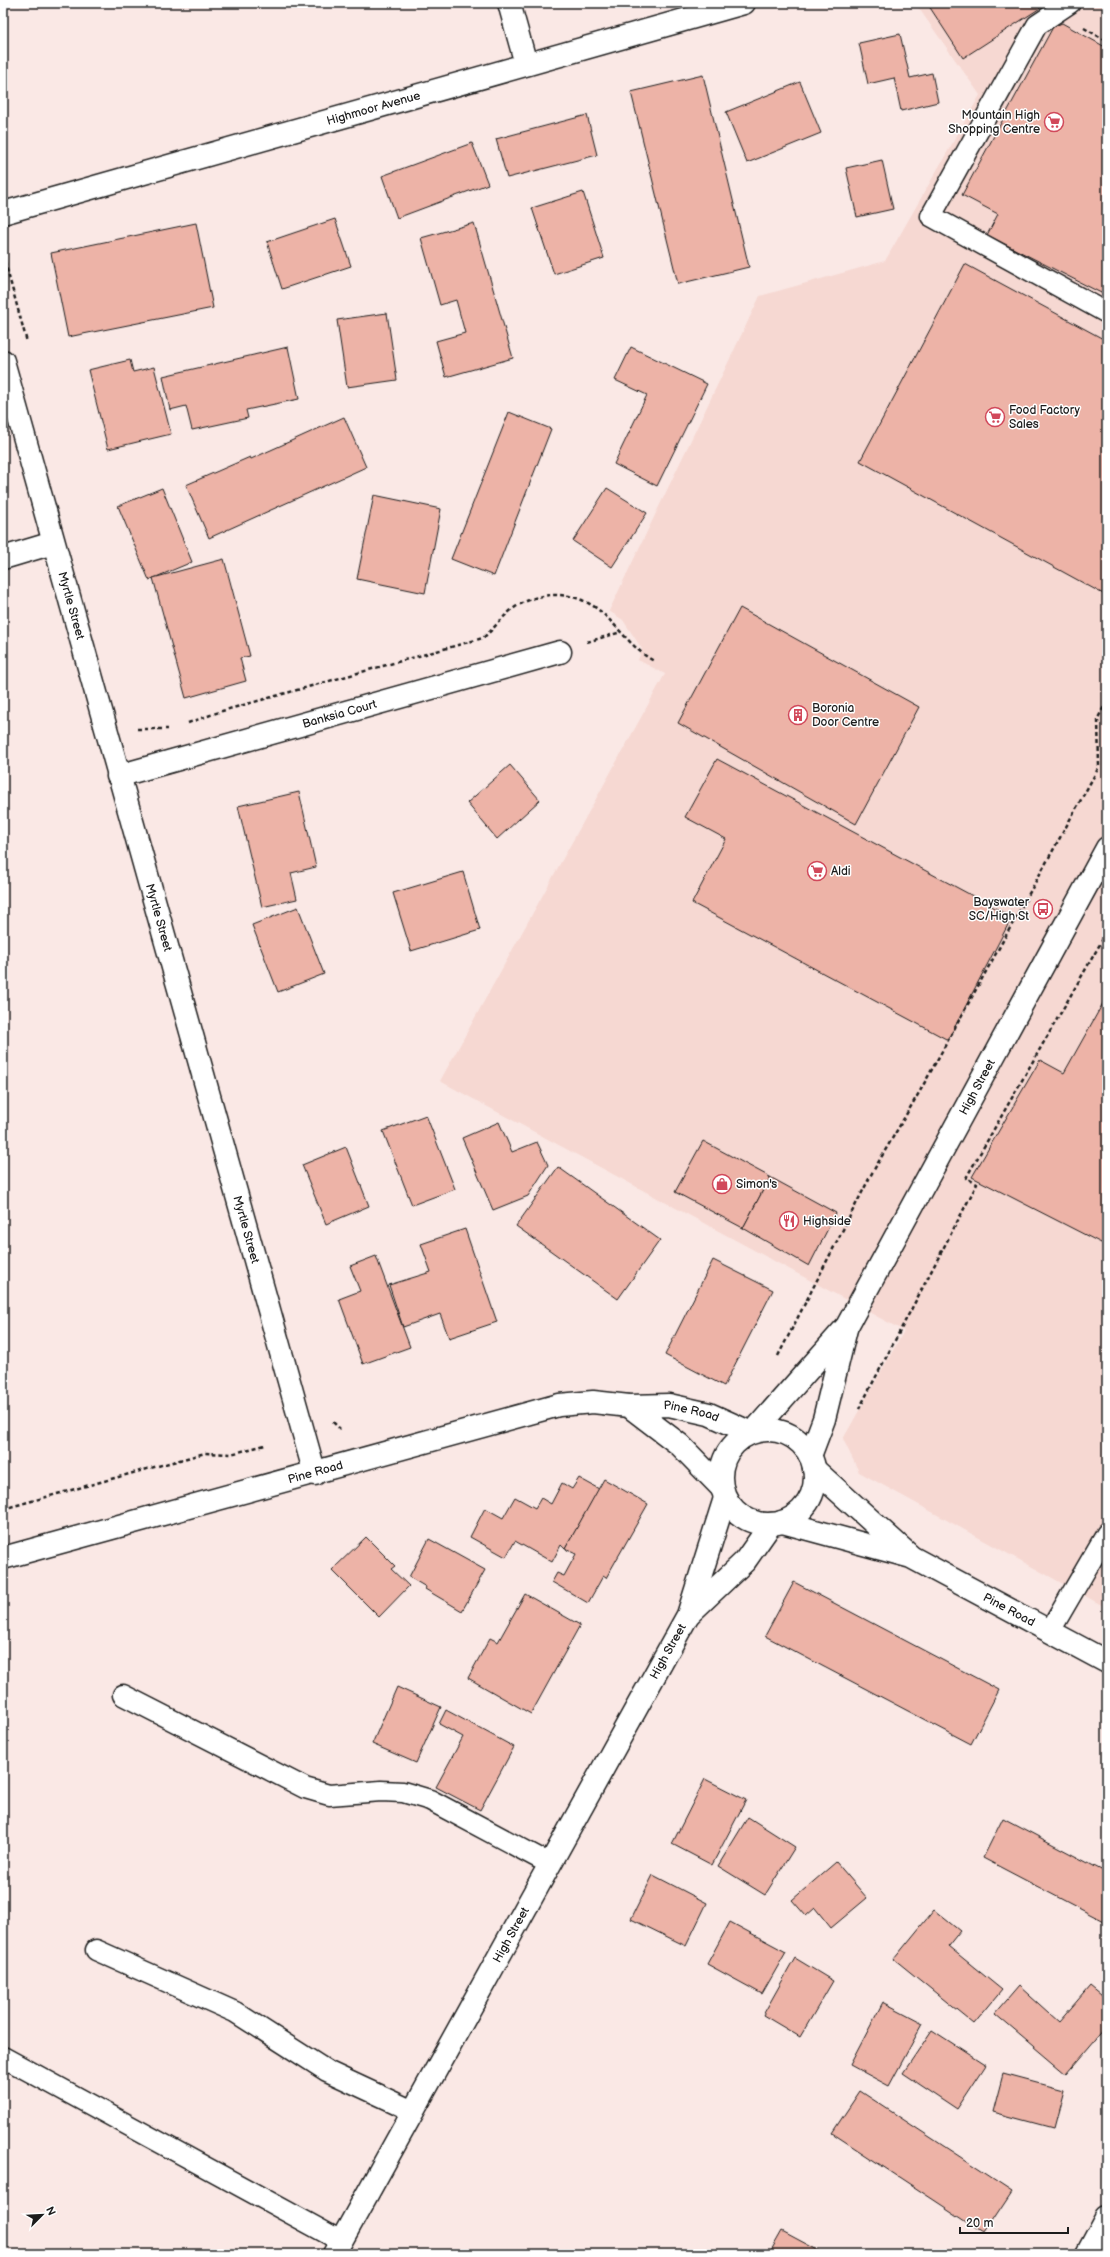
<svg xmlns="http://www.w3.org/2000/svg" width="1110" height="2257" viewBox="0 0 1110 2257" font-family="'Balsamiq Sans',sans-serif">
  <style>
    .built { fill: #f6d8d2 }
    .building { fill: #edb3a7; stroke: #1c1c1c }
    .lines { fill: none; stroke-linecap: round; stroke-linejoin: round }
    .lane-casing { stroke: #1c1c1c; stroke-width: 23 }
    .street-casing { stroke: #1c1c1c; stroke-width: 25 }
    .secondary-casing { stroke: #1c1c1c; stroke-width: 25 }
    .path { stroke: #1c1c1c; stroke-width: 2.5; stroke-dasharray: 4 3; stroke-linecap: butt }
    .lane { stroke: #fff; stroke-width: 20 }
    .street { stroke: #fff; stroke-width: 22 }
    .secondary { stroke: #fff; stroke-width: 22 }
    .labels { text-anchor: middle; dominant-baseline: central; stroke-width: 3; stroke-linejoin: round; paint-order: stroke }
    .street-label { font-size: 12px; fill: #1c1c1c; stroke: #fff }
    .poi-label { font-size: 12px; fill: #1c1c1c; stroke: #fff; text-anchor: start }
  </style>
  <rect width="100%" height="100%" fill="#fae8e5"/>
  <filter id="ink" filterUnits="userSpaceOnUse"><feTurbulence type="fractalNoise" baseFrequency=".025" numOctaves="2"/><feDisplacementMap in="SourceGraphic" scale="8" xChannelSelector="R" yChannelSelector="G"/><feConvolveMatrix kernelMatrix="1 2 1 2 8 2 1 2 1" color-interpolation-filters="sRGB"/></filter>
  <g filter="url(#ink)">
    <polygon class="built" points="915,3 1107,3 1107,1608 859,1472 843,1439 904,1331 440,1081 665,674 638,660 642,649 623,620 609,611 760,296 885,261 980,95"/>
    <g class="building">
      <polygon points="927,3 1048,3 963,58"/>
      <polygon points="1062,23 1107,48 1107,296 987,235 998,214 962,195 1053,27"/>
      <polygon points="900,34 910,78 932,73 938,102 901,111 894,78 868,84 859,43"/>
      <polygon points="703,75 749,267 678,284 631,92"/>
      <polygon points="800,82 821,133 747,163 726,112"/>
      <polygon points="587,115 597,155 507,178 496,139"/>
      <polygon points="472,143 488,184 397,218 382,176"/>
      <polygon points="882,160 893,209 857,217 846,168"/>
      <polygon points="583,192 604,258 554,274 532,208"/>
      <polygon points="335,219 351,266 282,289 267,242"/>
      <polygon points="196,223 213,308 68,337 51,253"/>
      <polygon points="474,223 513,358 446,377 436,341 465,333 456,300 440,305 421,238"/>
      <polygon points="965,264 1107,341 1107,596 860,461"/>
      <polygon points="387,313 397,380 347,387 337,320"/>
      <polygon points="288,347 299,399 246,410 248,418 192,430 186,406 170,410 163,376"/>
      <polygon points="631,347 707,384 657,486 614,464 647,395 615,380"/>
      <polygon points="130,360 133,372 154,367 171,434 108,449 88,370"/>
      <polygon points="509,412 551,429 494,576 451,559"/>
      <polygon points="344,417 366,467 209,538 186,485 250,457 251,459"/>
      <polygon points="162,488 192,562 149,580 118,506"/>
      <polygon points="607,488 647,513 612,567 573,541"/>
      <polygon points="374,495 441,509 425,593 357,579"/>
      <polygon points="224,559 250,656 240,658 246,681 186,698 153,578"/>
      <polygon points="740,608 919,707 856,824 678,723"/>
      <polygon points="717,759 1012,917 948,1040 692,903 726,839 685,817"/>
      <polygon points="510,765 540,800 497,839 467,803"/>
      <polygon points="299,792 316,867 291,873 297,899 262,907 238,806"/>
      <polygon points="463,872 480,930 411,951 393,893"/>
      <polygon points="298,907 324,974 278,992 252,925"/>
      <polygon points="1107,996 1107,1246 972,1177 1040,1060 1064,1073"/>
      <polygon points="426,1115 455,1189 412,1205 383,1131"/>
      <polygon points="499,1122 512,1152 537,1142 548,1165 528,1196 493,1210 462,1138"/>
      <polygon points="703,1141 770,1177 743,1228 675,1192"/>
      <polygon points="346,1147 369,1206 326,1224 302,1165"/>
      <polygon points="558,1167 660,1240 618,1299 516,1226"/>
      <polygon points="770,1177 836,1213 809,1266 743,1228"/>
      <polygon points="465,1229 497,1322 449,1338 440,1314 403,1327 389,1285 431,1272 421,1244"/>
      <polygon points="376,1256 410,1347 363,1364 339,1299 360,1291 350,1266"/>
      <polygon points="713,1260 773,1290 724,1386 665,1355"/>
      <polygon points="579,1478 599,1489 565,1549 561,1545 552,1562 515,1541 506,1557 470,1537 485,1508 503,1518 515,1497 535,1508 541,1498 551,1504 562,1483 572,1489"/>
      <polygon points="604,1479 648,1504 606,1578 603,1576 588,1603 552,1582 557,1573 564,1576 576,1554 565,1549"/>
      <polygon points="366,1537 395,1566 391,1569 409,1586 379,1617 332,1570"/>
      <polygon points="429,1539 485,1570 462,1611 425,1589 426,1587 409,1577"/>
      <polygon points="794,1582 999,1690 971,1744 765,1636"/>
      <polygon points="525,1594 580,1625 531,1714 468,1678 490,1638 498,1642"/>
      <polygon points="397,1687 441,1707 416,1763 372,1744"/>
      <polygon points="446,1710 514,1747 480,1810 436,1787 463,1737 439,1724"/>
      <polygon points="705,1779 746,1800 712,1865 672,1844"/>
      <polygon points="748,1817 795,1847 765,1895 718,1866"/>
      <polygon points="1003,1818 1107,1873 1107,1923 983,1858"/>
      <polygon points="836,1862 867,1898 831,1928 815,1908 806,1916 792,1900"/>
      <polygon points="653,1875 707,1903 686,1946 631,1919"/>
      <polygon points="934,1910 960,1931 948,1946 1002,1990 974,2024 894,1959"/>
      <polygon points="730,1922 786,1952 762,1994 707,1964"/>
      <polygon points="795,1958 833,1981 800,2037 763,2015"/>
      <polygon points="1019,1986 1059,2022 1090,1986 1107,2000 1107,2026 1066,2074 995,2014"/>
      <polygon points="883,2002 923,2023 889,2086 850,2065"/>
      <polygon points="932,2030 986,2065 957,2109 903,2073"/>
      <polygon points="1003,2074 1063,2090 1053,2128 993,2112"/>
      <polygon points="860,2091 1012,2191 984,2233 832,2133"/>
      <polygon points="782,2231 825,2254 769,2254"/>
    </g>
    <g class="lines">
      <g class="lane-casing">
        <g id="lane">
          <polyline points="1070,3 1037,25 931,216 1107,313"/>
          <polyline points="1050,1631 1107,1533"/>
          <polyline points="123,1695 305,1788 329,1795 381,1791 403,1792 430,1800 550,1864"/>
          <polyline points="96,1950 235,2012 327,2071 413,2111"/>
          <polyline points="3,2057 341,2241"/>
        </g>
      </g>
      <g class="street-casing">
        <g id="street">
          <polyline points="509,3 526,64"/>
          <path id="s1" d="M 3,213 L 744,3"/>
          <path id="s2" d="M 3,361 L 315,1474"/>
          <polyline points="3,558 53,543"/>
          <path id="s3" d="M 118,776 L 560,652"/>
          <polyline points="629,1406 680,1445 722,1488"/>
          <circle cx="768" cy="1477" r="47"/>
          <path id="s4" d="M 755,1430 L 847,1326 L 1107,848"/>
          <polyline points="810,1456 824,1419 846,1329"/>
          <polyline points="814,1469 909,1555"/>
          <path id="s5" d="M 782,1522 L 911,1557 L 1107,1662"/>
          <path id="s6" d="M 3,1558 L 559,1405 L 593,1402 L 629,1406 L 669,1405 L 709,1414 L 749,1432"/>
          <polyline points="689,1614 745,1561 771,1524"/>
          <path id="s7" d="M 334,2254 L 688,1615 L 725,1498"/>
        </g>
      </g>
      <g class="secondary-casing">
        <polyline id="secondary" points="1087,2254 1107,2217"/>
      </g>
      <g class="path">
        <polyline points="1084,28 1107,41"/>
        <polyline points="3,255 27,342"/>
        <polyline points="587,642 621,632"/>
        <path d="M 188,723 L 222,711 L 483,638 C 495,628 503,615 517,606 C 543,590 576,591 600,611 C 619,627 632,649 654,661"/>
        <polyline points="137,729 168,729"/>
        <polyline points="778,1356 872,1173 920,1091 1099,767 1098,718 1107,701"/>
        <polyline points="859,1409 977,1184 966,1178 1107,932"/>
        <polyline points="333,1422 340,1429"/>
        <polyline points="3,1509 205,1453 231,1454 265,1445"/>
      </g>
      <use href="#lane" class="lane"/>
      <use href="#street" class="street"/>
      <use href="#secondary" class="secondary"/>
    </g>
  </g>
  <defs>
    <g id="supermarket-ring" transform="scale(1)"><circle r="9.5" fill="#fff" stroke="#d1495b" stroke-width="1.5"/><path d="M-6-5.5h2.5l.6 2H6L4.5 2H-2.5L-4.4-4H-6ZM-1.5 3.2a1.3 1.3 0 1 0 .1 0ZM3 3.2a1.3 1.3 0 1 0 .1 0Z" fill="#d1495b"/></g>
    <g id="building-ring" transform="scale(1)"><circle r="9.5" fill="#fff" stroke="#d1495b" stroke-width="1.5"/><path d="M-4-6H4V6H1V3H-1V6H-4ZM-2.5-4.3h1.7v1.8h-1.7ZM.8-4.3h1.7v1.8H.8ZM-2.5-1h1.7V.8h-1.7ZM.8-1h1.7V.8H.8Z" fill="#d1495b"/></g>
    <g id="bus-ring" transform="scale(1)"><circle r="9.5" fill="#fff" stroke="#d1495b" stroke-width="1.5"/><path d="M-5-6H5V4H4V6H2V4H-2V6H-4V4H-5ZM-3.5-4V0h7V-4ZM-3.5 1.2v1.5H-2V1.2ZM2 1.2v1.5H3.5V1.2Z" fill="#d1495b"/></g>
    <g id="shop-ring" transform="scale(1)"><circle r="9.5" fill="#fff" stroke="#d1495b" stroke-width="1.5"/><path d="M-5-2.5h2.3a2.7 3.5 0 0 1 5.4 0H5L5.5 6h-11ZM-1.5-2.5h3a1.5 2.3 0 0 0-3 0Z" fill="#d1495b"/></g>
    <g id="restaurant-ring" transform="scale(1)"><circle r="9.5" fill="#fff" stroke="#d1495b" stroke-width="1.5"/><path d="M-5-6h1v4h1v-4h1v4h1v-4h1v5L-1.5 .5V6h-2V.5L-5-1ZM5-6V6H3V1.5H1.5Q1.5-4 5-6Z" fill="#d1495b"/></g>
  </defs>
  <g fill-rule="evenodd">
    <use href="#supermarket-ring" x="1054" y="122"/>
    <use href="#supermarket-ring" x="995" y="417"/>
    <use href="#building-ring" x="798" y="715"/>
    <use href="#supermarket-ring" x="817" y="871"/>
    <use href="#bus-ring" x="1043" y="909"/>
    <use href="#shop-ring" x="722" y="1184"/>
    <use href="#restaurant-ring" x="789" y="1221"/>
  </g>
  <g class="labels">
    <g class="street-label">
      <text stroke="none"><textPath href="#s1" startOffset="385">Highmoor Avenue</textPath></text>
      <text stroke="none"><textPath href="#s2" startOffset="254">Myrtle Street</textPath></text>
      <text stroke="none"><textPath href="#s3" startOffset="230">Banksia Court</textPath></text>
      <text stroke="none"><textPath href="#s2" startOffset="578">Myrtle Street</textPath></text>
      <text stroke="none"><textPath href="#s4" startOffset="411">High Street</textPath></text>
      <text stroke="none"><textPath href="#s2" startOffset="902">Myrtle Street</textPath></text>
      <text stroke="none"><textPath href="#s6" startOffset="710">Pine Road</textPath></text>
      <text stroke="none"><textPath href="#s6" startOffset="324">Pine Road</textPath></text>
      <text stroke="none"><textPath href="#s5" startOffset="245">Pine Road</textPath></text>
      <text stroke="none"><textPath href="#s7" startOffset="689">High Street</textPath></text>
      <text stroke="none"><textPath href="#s7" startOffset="365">High Street</textPath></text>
    </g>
    <g class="poi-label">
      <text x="1040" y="115" text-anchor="end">Mountain High<tspan x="1040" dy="14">Shopping Centre</tspan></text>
      <text x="1009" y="410">Food Factory<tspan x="1009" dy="14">Sales</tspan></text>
      <text x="812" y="708">Boronia<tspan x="812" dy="14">Door Centre</tspan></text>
      <text x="831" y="871">Aldi</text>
      <text x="1029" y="902" text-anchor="end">Bayswater<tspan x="1029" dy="14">SC/High St</tspan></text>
      <text x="736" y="1184">Simon's</text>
      <text x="803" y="1221">Highside</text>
    </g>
  </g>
  <rect width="1110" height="2257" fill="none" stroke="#fff" stroke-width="16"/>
  <rect x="8" y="8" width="1094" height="2241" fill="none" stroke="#1c1c1c" stroke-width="1.5" filter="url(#ink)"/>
  <g transform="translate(42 2215) rotate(66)" stroke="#ffffff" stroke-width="3" paint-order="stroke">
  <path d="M0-3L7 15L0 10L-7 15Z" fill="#1c1c1c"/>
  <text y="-6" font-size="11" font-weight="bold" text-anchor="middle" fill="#1c1c1c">N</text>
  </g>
  <path d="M960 2227v6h108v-6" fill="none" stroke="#1c1c1c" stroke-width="2"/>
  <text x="966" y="2227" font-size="12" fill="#1c1c1c" stroke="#ffffff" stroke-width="3" paint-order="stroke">20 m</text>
</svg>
